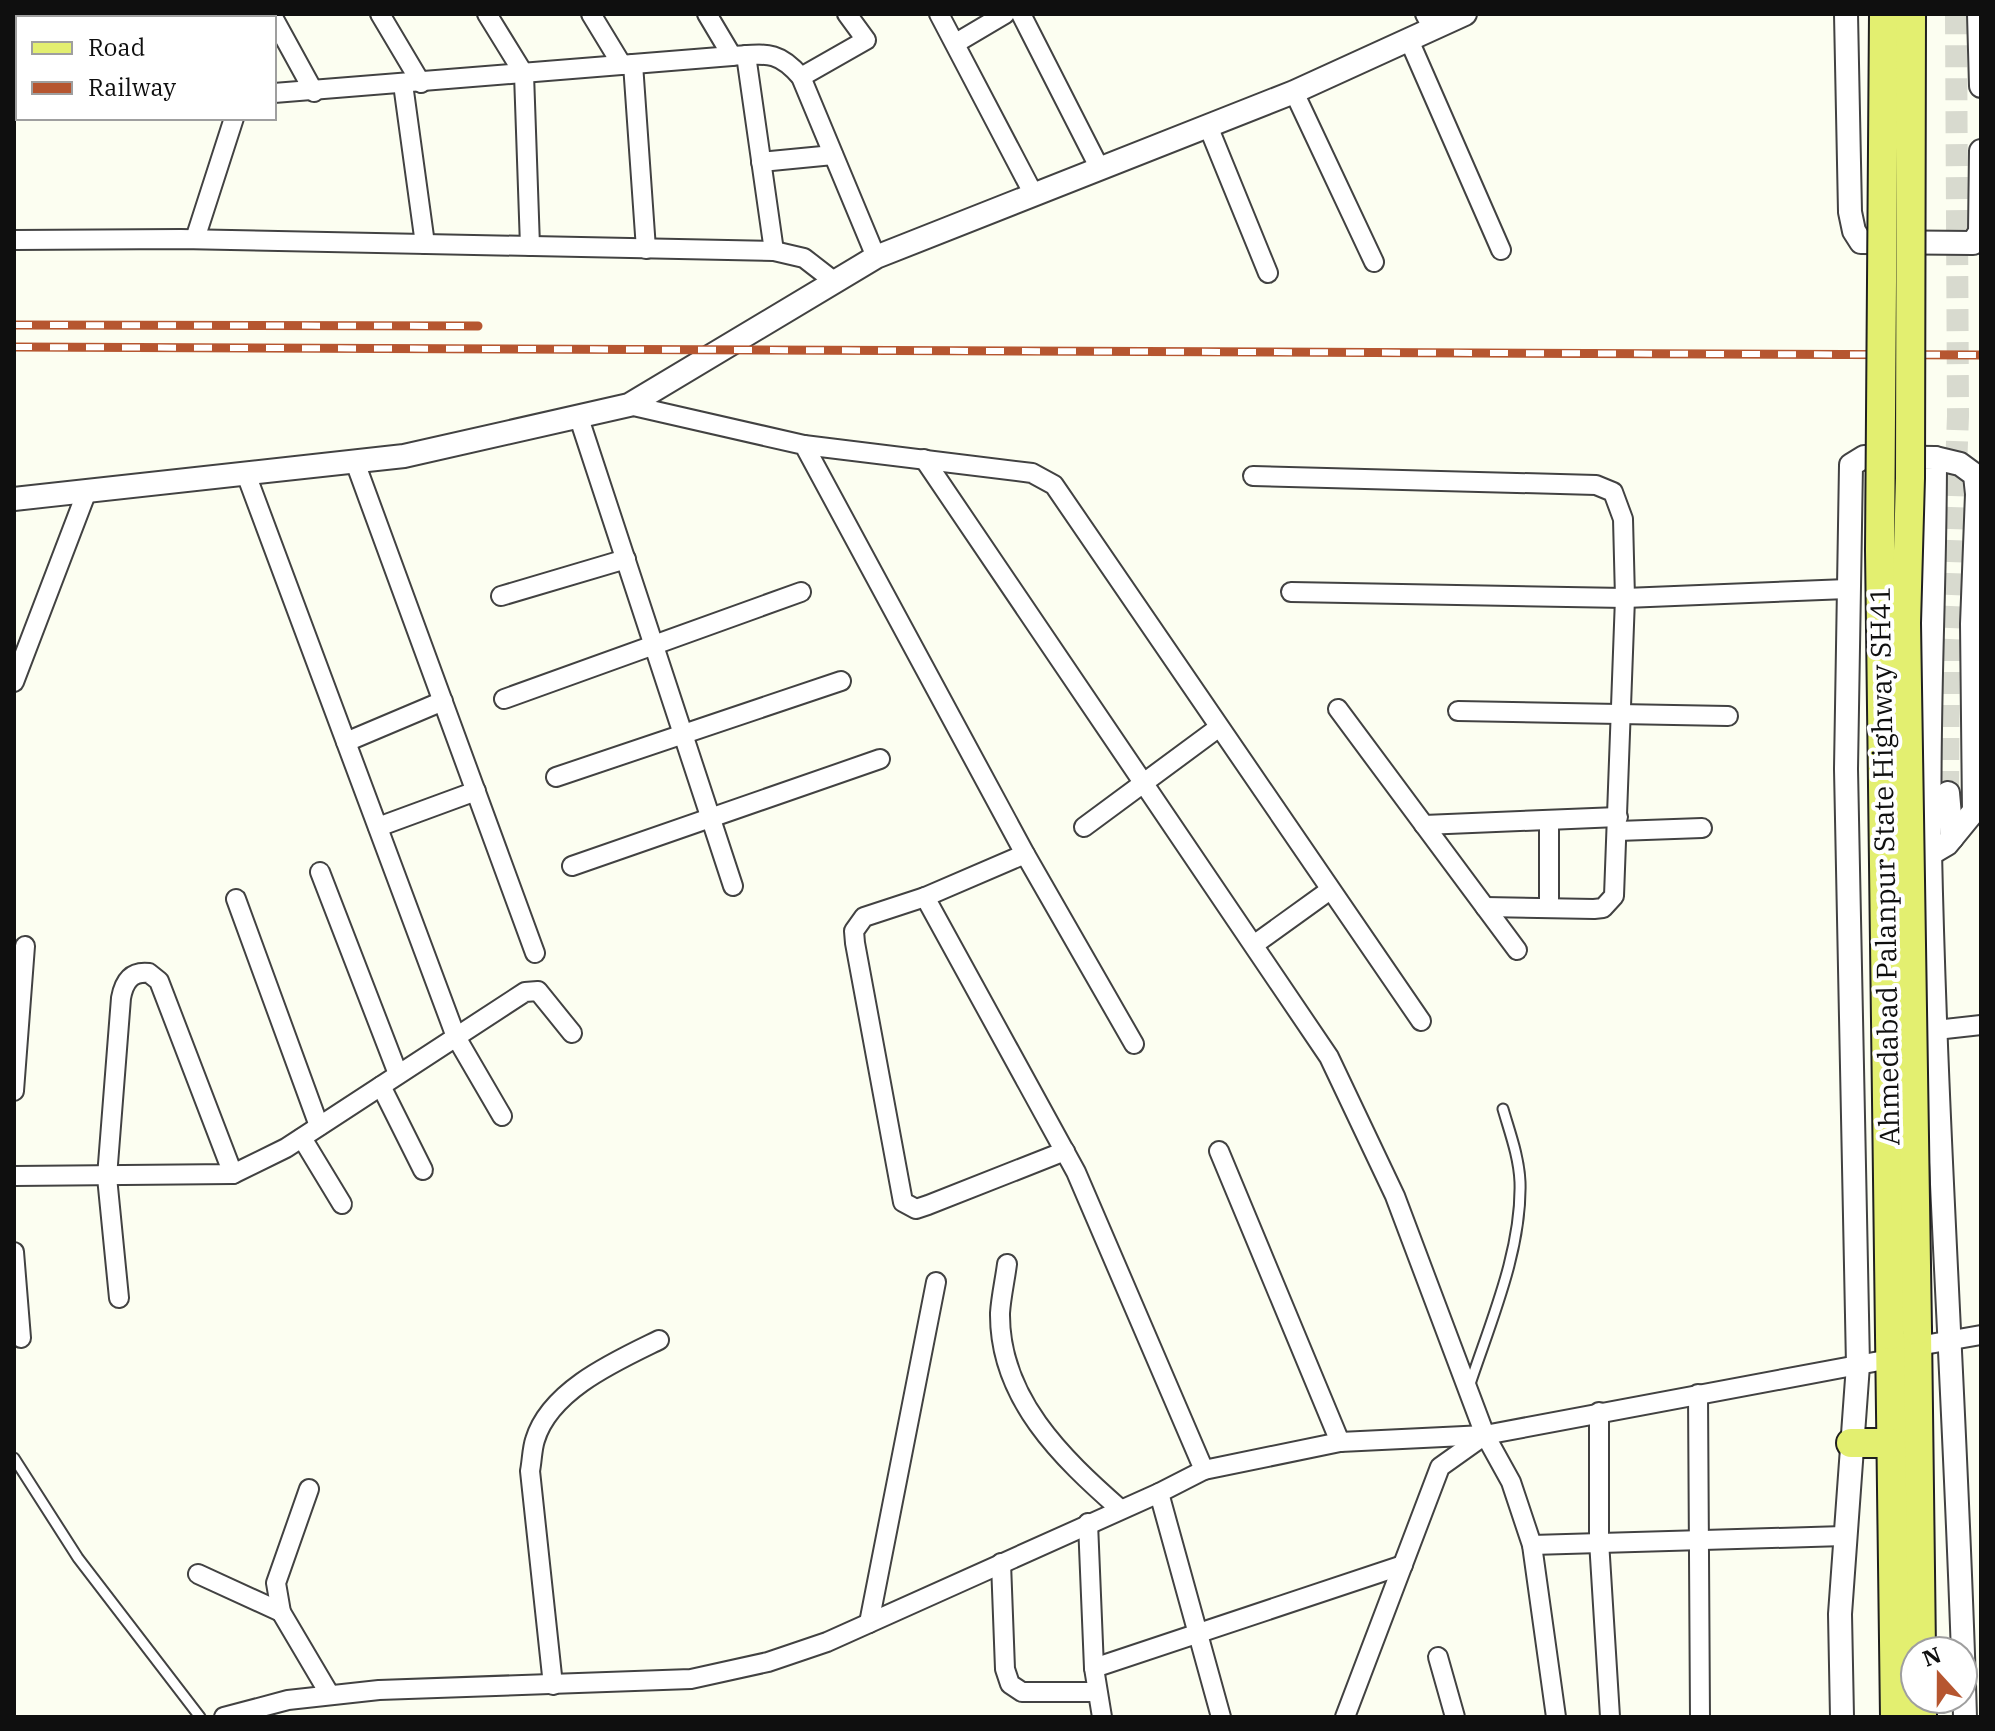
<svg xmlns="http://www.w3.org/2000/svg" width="1995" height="1731" viewBox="0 0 1995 1731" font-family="'IBM Plex Serif',serif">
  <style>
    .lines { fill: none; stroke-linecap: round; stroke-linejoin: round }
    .tertiary-tunnel { stroke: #d8dacf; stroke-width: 22; stroke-dasharray: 22 11; stroke-linecap: butt }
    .service-casing { stroke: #424242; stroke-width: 13 }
    .minor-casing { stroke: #424242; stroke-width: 22 }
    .tertiary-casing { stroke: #424242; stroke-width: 26 }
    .primary-casing { stroke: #202020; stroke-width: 32 }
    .service { stroke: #fff; stroke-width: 9 }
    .minor { stroke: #fff; stroke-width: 18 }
    .tertiary { stroke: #fff; stroke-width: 22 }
    .primary { stroke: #e3ef70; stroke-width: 28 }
    .rail-casing { stroke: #b65630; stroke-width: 9 }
    .rail { stroke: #fff; stroke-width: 6; stroke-dasharray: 18; stroke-linecap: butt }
    .primary-bridge-casing { stroke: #202020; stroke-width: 32; stroke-linecap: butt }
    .primary-bridge { stroke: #e3ef70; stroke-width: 28 }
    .labels { text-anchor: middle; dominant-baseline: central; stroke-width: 8; stroke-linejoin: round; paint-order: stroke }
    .street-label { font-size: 28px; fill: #0f0f0f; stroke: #fff }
  </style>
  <rect width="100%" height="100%" fill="#fcfef1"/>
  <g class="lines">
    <polyline class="tertiary-tunnel" points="1948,793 1949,651 1958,416 1956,14"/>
    <g class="service-casing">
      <g id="service">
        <path d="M 1469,1387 C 1490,1323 1522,1251 1520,1182 C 1519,1157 1510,1133 1503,1109"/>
        <polyline points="14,1458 78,1558 200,1717"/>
      </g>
    </g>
    <g class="minor-casing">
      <g id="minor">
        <polyline points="115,14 116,18"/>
        <polyline points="380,14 421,83"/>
        <polyline points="487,14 524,74 530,246"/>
        <polyline points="591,14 622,65"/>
        <path d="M 707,14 L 732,56 C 766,54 778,50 801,77 L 876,257"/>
        <polyline points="939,14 1034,195"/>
        <polyline points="1021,14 1100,169"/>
        <polyline points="1425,14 1433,29"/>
        <polyline points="274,19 314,92"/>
        <polyline points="1409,40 1501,250"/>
        <polyline points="956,43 1005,14"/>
        <polyline points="746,55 774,251"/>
        <polyline points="633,64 646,249"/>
        <polyline points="801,77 866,40 847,14"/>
        <polyline points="403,84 425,244"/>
        <polyline points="1294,92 1374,262"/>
        <polyline points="274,93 732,56"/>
        <polyline points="1208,126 1268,273"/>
        <polyline points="761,162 833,155"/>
        <polyline points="195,239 234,118"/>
        <polyline points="14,240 181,239 774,251 804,258 835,282"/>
        <polyline points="629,405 804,445 1025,854 1134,1044"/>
        <polyline points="578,415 733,886"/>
        <polyline points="804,445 1032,473 1054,485 1421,1021"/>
        <polyline points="924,459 1329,1057 1395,1196 1485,1435 1511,1482 1532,1545 1556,1717"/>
        <polyline points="355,462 535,953"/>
        <polyline points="246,474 456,1037 502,1116"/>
        <polyline points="1253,476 1596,485 1613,492 1623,519 1625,598 1614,896 1603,908 1594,909 1485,907"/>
        <polyline points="1291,592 1625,598 1847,589"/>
        <polyline points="501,596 626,559"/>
        <polyline points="14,682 87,491"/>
        <polyline points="504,699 801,592"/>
        <polyline points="1338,709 1517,950"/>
        <polyline points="1458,711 1728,716"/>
        <polyline points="346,742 443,701"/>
        <polyline points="556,777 841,681"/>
        <polyline points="1424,825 1618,817"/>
        <polyline points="378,827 476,791"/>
        <polyline points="1084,827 1218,728"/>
        <polyline points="1618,831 1702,828"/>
        <polyline points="1025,854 925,897 864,917 854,931 855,943 903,1202 916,1209 928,1205 1065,1151"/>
        <polyline points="572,866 880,759"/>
        <polyline points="320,872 398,1074"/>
        <polyline points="925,897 1076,1172 1204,1470 1159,1493 1221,1717"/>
        <polyline points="236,899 319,1126"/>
        <polyline points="1549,908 1549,820"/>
        <polyline points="1255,944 1330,890"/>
        <polyline points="1936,1030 1981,1025"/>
        <polyline points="381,1086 423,1170"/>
        <polyline points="14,1091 25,946"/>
        <polyline points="302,1138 342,1204"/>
        <polyline points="1219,1151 1340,1442"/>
        <polyline points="14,1176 233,1174 286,1148 525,992 538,991 572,1033"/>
        <polyline points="14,1252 21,1338"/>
        <path d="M 1007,1264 C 1005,1280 1001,1297 1000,1313 C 999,1398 1062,1458 1120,1509"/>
        <path d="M 119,1298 L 107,1177 L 121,998 C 124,982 131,971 149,973 L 159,981 L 233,1174"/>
        <polyline points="1918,1346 1981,1335"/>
        <polyline points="1698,1394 1700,1717"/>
        <polyline points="1599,1412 1599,1541 1610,1717"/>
        <polyline points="1204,1470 1340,1442 1485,1435"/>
        <polyline points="309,1489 276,1583 281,1612 330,1695"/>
        <polyline points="1088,1523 1094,1668 1102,1717"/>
        <polyline points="1532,1545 1844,1536"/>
        <polyline points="1001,1563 1005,1669 1010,1684 1022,1692 1095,1692"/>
        <polyline points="198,1574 281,1612"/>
        <polyline points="869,1623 936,1282"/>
        <polyline points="1438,1657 1455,1717"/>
        <polyline points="1094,1668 1403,1565"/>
        <path d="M 553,1685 L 530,1471 C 532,1461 532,1449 535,1440 C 550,1390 616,1361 659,1340"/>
        <polyline points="224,1717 288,1700 379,1690 691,1679 768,1662 827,1642 1159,1493"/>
        <polyline points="1345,1717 1440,1467 1485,1435 1890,1359"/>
      </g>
    </g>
    <g class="tertiary-casing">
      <g id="tertiary">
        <polyline points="1846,14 1850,212 1854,231 1861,242 1973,243 1980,232 1981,151"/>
        <polyline points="1979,14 1981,86"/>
        <polyline points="14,499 404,456 629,405 876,257 1294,92 1465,14"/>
        <polyline points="1948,793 1952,838"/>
        <polyline points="1930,854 1947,844 1974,811 1972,624 1977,494 1975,475 1960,464 1935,458"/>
        <path d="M 1842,1717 L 1840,1614 L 1858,1365 L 1846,769 L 1851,465 L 1864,457 L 1935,458 C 1935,589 1927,720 1930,851 C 1936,1140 1957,1428 1965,1717"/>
      </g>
    </g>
    <g class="primary-casing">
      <g id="primary">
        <polyline points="1917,1330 1921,1651"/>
        <polyline points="1890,1335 1895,1717"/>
        <polyline points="1851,1443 1891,1443"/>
        <polyline points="1922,1699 1922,1717"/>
      </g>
    </g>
    <use href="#service" class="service"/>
    <use href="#minor" class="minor"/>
    <use href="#tertiary" class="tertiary"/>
    <use href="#primary" class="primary"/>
    <g class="rail-casing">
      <g id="rail">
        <polyline points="14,325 478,326"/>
        <polyline points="14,347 1981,355"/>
      </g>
    </g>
    <use href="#rail" class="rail"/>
    <g class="primary-bridge-casing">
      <g id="primary-bridge">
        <polyline points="1884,14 1880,550 1890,1335"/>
        <polyline points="1911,14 1910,478 1906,623 1917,1330"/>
      </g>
    </g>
    <use href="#primary-bridge" class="primary-bridge"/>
  </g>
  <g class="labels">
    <g class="street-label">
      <text transform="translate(1884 866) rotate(-91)">Ahmedabad Palanpur State Highway SH41</text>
    </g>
  </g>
  <rect width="1995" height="1731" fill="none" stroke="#0f0f0f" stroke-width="32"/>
  <rect x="16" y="16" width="260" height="104" fill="#ffffff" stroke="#9f9f9f" stroke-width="2"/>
  <rect x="32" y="42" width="40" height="12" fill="#e3ef70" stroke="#9f9f9f" stroke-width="2"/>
  <text x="88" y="56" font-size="24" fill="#0f0f0f">Road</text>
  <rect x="32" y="82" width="40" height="12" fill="#b65630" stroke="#9f9f9f" stroke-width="2"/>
  <text x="88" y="96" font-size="24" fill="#0f0f0f">Railway</text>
  <g transform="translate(1939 1675) rotate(339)"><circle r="38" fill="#ffffff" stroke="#9f9f9f" stroke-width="2"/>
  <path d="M0-6L14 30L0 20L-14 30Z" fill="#b65630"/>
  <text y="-12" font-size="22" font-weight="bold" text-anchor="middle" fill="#0f0f0f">N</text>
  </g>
</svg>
